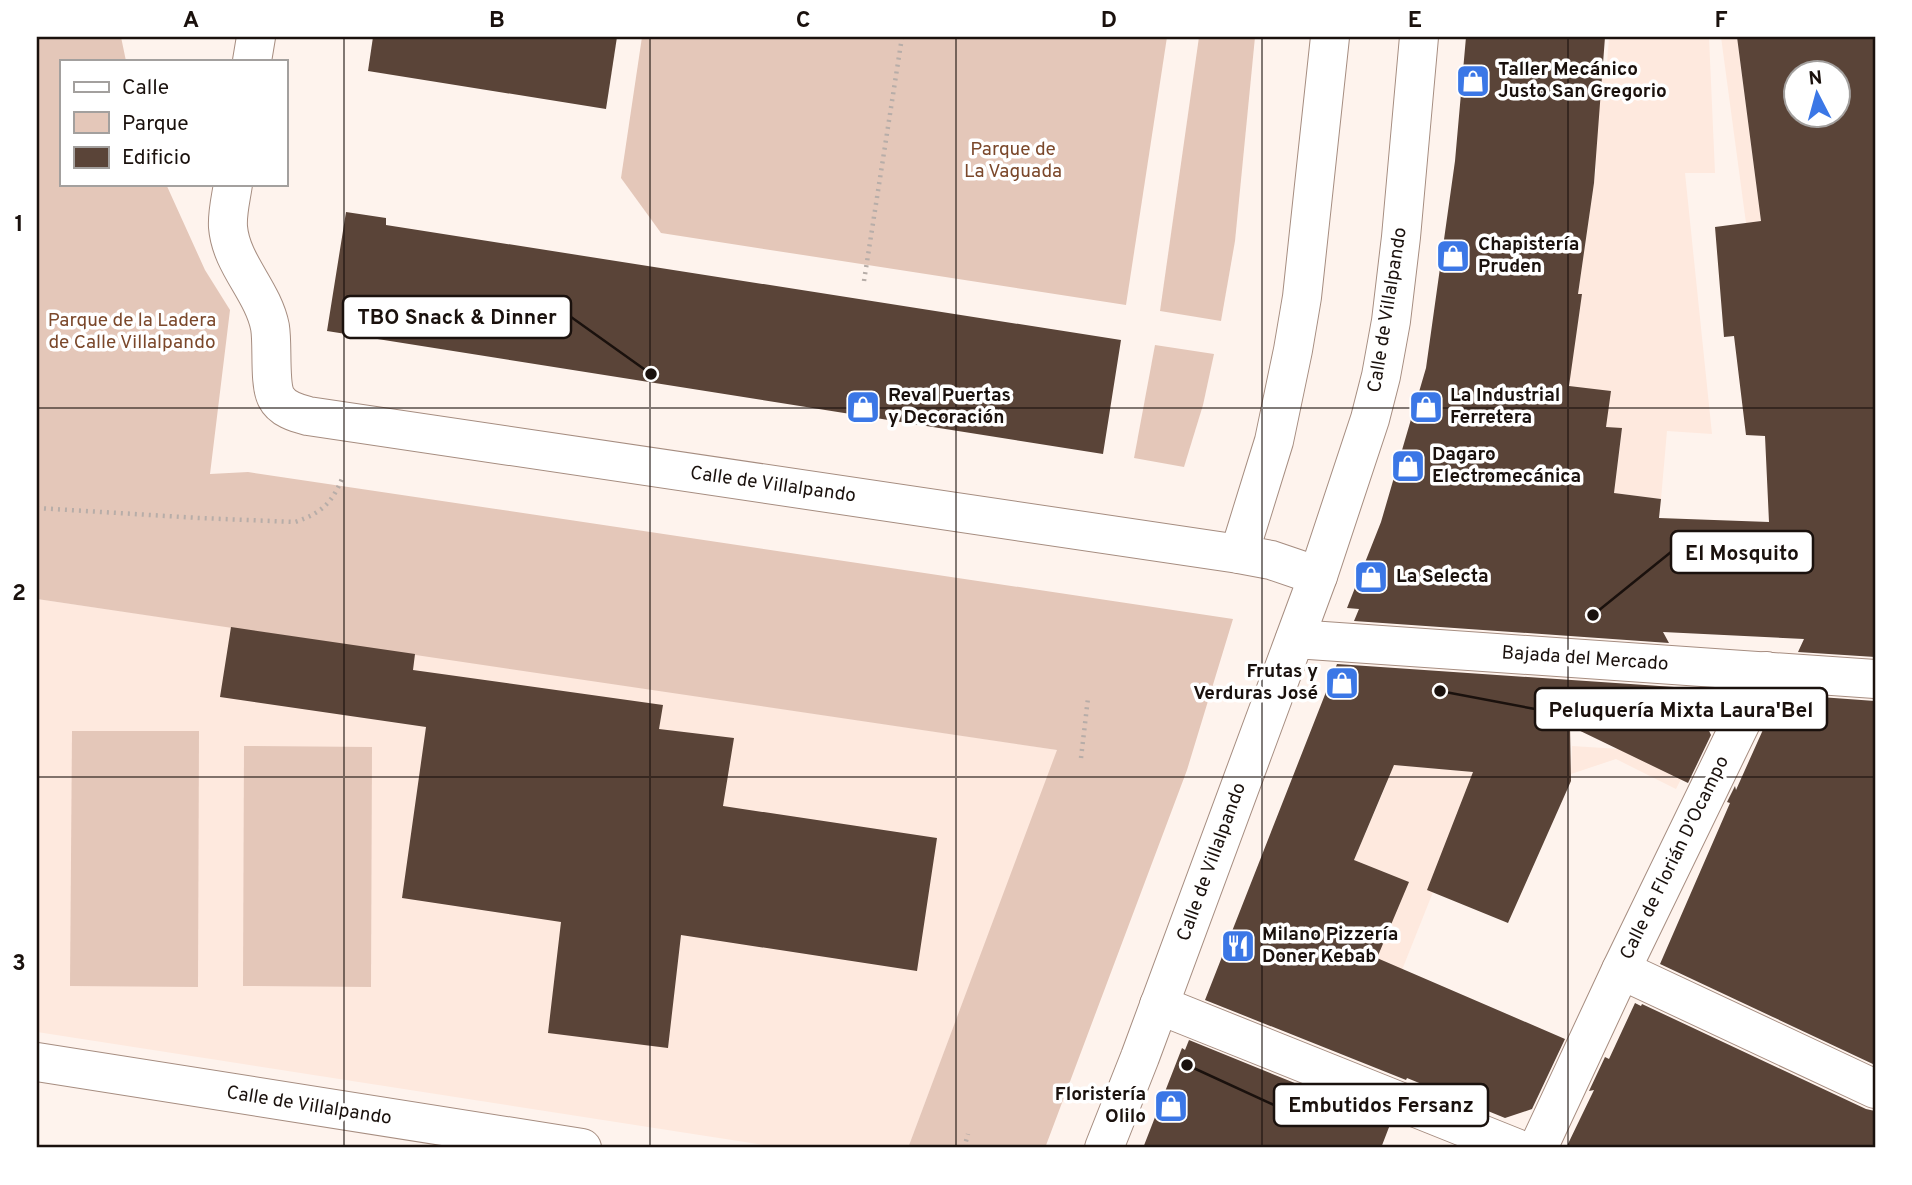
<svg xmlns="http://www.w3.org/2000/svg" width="1912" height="1185" viewBox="0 0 1912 1185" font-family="Overpass,sans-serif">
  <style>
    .built { fill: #fee9de }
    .green { fill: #e4c7b9 }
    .building { fill: #5a4438; fill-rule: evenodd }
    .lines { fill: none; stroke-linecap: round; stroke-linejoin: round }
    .minor-casing { stroke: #a68d80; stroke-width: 40 }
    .path { stroke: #b7ada8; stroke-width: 4.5; stroke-dasharray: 2 5; stroke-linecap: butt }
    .minor { stroke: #fff; stroke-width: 38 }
    .grid { fill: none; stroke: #1a110d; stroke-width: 2; stroke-opacity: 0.55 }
    .labels { text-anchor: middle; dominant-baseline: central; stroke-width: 7; stroke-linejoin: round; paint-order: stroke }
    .poi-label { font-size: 19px; font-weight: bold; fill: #1a110d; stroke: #fff; text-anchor: start }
    .park-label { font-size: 19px; fill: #7b482b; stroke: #fff }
    .street-label { font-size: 19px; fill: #1a110d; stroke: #fff }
    .leader { fill: none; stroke: #1a110d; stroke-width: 2.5 }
    .callout-dot { fill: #1a110d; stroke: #fff; stroke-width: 2.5 }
    .callout { fill: #fff; stroke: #1a110d; stroke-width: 2.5 }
    .callout-label { font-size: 21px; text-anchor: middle; font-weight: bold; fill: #1a110d }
    .neatline { fill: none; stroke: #1a110d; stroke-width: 2.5 }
    .grid-label { font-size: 23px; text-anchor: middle; font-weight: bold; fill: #1a110d }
  </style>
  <rect width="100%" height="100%" fill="#fef3ed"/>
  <g class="built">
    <polygon points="1609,37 1709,37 1715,173 1685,173 1712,434 1667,431 1661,499 1614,493 1622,429 1606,427 1565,386 1582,295 1578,294 1596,169 1586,63 1607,64"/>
    <polygon points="1721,37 1737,37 1761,221 1746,223"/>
    <polygon points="37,599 415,654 1058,750 908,1148 783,1148 37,1032"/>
    <polygon points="1572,746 1636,750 1681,779 1676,789 1616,759 1571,774"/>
    <polygon points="1374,761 1397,765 1473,772 1433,892 1398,980 1372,969 1408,882 1354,860 1387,783"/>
  </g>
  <g class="green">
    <polygon points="37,37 121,37 126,61 61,61 61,184 166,184 205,270 230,310 210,474 248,472 1233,619 1187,770 1045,1148 908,1148 1057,750 37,599"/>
    <polygon points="642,37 1167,37 1126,305 661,233 621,178"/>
    <polygon points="1199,37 1255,37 1235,241 1221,321 1160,311"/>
    <polygon points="1155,345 1214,354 1203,405 1184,467 1134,458"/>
    <polygon points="72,731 199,731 198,987 70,986"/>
    <polygon points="244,746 372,747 371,987 243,986"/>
  </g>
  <g class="building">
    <polygon points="373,37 617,37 606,109 368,71"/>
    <path d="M 1466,37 L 1605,37 L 1594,183 L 1578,294 L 1582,294 L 1569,386 L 1611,391 L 1606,427 L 1622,428 L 1614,493 L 1661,499 L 1659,518 L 1769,522 L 1765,436 L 1746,435 L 1734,336 L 1724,337 L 1715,227 L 1761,221 L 1737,37 L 1875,37 L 1875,657 L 1798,652 L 1804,639 L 1663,632 L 1669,643 L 1354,621 L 1359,609 L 1347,608 L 1381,522 L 1426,368 L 1455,161 ZM 1796,74 L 1838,74 L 1838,116 L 1796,116 Z"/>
    <polygon points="346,212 386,218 386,225 1121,340 1103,454 327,331"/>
    <polygon points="231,627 415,654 413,670 663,705 659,729 734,738 723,806 937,838 917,971 681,935 668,1048 548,1033 561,922 402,898 426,727 220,697"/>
    <polygon points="1337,664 1689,688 1711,735 1688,783 1570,726 1571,781 1508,923 1427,890 1473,772 1394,765 1354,860 1409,882 1377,958 1565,1039 1532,1109 1505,1118 1407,1078 1406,1080 1205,1000"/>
    <polygon points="1779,694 1875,701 1875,1065 1660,964 1730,803 1727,802 1735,786 1736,790"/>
    <polygon points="1635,1003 1641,1006 1642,1004 1866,1109 1875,1111 1875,1148 1566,1148 1594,1090 1589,1091 1605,1057 1609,1059"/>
    <polygon points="1189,1040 1391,1122 1381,1148 1143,1148 1182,1048 1185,1050"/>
  </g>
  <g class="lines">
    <g class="minor-casing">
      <g id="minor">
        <polyline points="252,61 256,37"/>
        <path d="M 233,184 C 231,198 227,213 228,227 C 231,264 263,291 270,327 C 273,345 269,383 276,397 C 282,409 296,413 308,416 L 1239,554 L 1271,560 L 1318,576"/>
        <polyline points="1239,554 1274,441 1293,350 1302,297 1330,37"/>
        <polyline points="1295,639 1875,679"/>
        <polyline points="1621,970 1875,1089"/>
        <polyline points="1159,1005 1516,1148"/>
        <polyline points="37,1062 582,1148"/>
        <polyline points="1104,1148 1140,1057 1318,576 1370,419 1381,376 1391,321 1401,237 1419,37"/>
        <polyline points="1538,1148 1621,970 1766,671"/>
      </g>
    </g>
    <g class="path">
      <polyline points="864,281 902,37"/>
      <path d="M 37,508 L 199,518 L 295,522 C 322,513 333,502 343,476"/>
      <polyline points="1081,758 1088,698"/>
      <polyline points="964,1148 968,1134"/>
    </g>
    <use href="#minor" class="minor"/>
  </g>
  <path class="grid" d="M 344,37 L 344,1148M 650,37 L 650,1148M 956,37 L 956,1148M 1262,37 L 1262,1148M 1568,37 L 1568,1148M 37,408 L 1875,408M 37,777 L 1875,777"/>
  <defs>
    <g id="shop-square" transform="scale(1.75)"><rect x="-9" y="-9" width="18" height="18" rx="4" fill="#3b77e6" stroke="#fff"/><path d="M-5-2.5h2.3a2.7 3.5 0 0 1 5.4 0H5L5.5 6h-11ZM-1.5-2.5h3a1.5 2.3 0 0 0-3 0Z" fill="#fff"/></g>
    <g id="restaurant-square" transform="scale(1.75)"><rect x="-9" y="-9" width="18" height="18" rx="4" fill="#3b77e6" stroke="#fff"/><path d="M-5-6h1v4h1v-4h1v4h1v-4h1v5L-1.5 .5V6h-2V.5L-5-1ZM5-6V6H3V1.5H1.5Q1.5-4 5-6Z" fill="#fff"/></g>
  </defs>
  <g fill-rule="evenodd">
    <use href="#shop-square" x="1473" y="81"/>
    <use href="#shop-square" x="1453" y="256"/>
    <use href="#shop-square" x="863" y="407"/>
    <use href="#shop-square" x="1426" y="407"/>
    <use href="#shop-square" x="1408" y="466"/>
    <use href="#shop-square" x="1371" y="577"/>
    <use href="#shop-square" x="1342" y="683"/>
    <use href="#restaurant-square" x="1238" y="946"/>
    <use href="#shop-square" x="1171" y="1106"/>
  </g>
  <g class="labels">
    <g class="poi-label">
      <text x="1498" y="70">Taller Mecánico<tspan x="1498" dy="22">Justo San Gregorio</tspan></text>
      <text x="1478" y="245">Chapistería<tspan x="1478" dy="22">Pruden</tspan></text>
      <text x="888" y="396">Reval Puertas<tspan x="888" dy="22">y Decoración</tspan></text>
      <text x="1450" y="396">La Industrial<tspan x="1450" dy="22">Ferretera</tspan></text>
      <text x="1432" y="455">Dagaro<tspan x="1432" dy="22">Electromecánica</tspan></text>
      <text x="1396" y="577">La Selecta</text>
      <text x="1318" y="672" text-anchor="end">Frutas y<tspan x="1318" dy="22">Verduras José</tspan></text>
      <text x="1262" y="935">Milano Pizzería<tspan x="1262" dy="22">Doner Kebab</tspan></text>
      <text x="1146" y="1095" text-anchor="end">Floristería<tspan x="1146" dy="22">Olilo</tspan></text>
    </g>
    <g class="park-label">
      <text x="1013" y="150">Parque de<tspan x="1013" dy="22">La Vaguada</tspan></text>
      <text x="132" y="321">Parque de la Ladera<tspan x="132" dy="22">de Calle Villalpando</tspan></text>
    </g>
    <g class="street-label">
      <text transform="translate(1388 310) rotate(-81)">Calle de Villalpando</text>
      <text transform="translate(773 485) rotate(8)">Calle de Villalpando</text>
      <text transform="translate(1585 659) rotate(4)">Bajada del Mercado</text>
      <text transform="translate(1675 858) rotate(-64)">Calle de Florián D'Ocampo</text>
      <text transform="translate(1212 862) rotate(-70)">Calle de Villalpando</text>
      <text transform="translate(309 1106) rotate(9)">Calle de Villalpando</text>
    </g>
  </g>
  <path class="leader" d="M651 374L571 317M1593 615L1671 552M1440 691L1535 709M1187 1065L1274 1105"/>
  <g class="callout-dot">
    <circle cx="651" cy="374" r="7"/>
    <circle cx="1593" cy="615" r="7"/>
    <circle cx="1440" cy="691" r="7"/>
    <circle cx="1187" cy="1065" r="7"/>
  </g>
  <g class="callout">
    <rect x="343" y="296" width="228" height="42" rx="7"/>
    <rect x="1671" y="531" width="142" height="42" rx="7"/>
    <rect x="1535" y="688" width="292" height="42" rx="7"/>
    <rect x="1274" y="1084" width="214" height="42" rx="7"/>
  </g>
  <g class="callout-label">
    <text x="457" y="324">TBO Snack &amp; Dinner</text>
    <text x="1742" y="560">El Mosquito</text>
    <text x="1681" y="717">Peluquería Mixta Laura'Bel</text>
    <text x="1381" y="1112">Embutidos Fersanz</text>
  </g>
  <rect width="1912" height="1185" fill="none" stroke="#ffffff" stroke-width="77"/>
  <rect x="60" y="60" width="228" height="126" fill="#ffffff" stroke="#a3a09e" stroke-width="2"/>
  <rect x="74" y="82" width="35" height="10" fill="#ffffff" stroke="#a3a09e" stroke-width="2"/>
  <text x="122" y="94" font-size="21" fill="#1a110d">Calle</text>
  <rect x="74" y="112" width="35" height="21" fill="#e4c7b9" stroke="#a3a09e" stroke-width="2"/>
  <text x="122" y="130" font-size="21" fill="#1a110d">Parque</text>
  <rect x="74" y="147" width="35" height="21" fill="#5a4438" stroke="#a3a09e" stroke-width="2"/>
  <text x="122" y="164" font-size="21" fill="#1a110d">Edificio</text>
  <g transform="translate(1817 94) rotate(354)"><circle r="33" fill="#ffffff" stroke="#a3a09e" stroke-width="2"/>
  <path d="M0-5L12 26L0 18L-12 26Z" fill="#3b77e6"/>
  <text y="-10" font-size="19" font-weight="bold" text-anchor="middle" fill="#1a110d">N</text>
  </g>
  <rect x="38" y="38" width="1836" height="1108" class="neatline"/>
  <g class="grid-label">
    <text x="191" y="27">A</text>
    <text x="497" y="27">B</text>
    <text x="803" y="27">C</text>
    <text x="1109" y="27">D</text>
    <text x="1415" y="27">E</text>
    <text x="1721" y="27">F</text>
    <text x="19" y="231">1</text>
    <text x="19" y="600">2</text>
    <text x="19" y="970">3</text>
  </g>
</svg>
